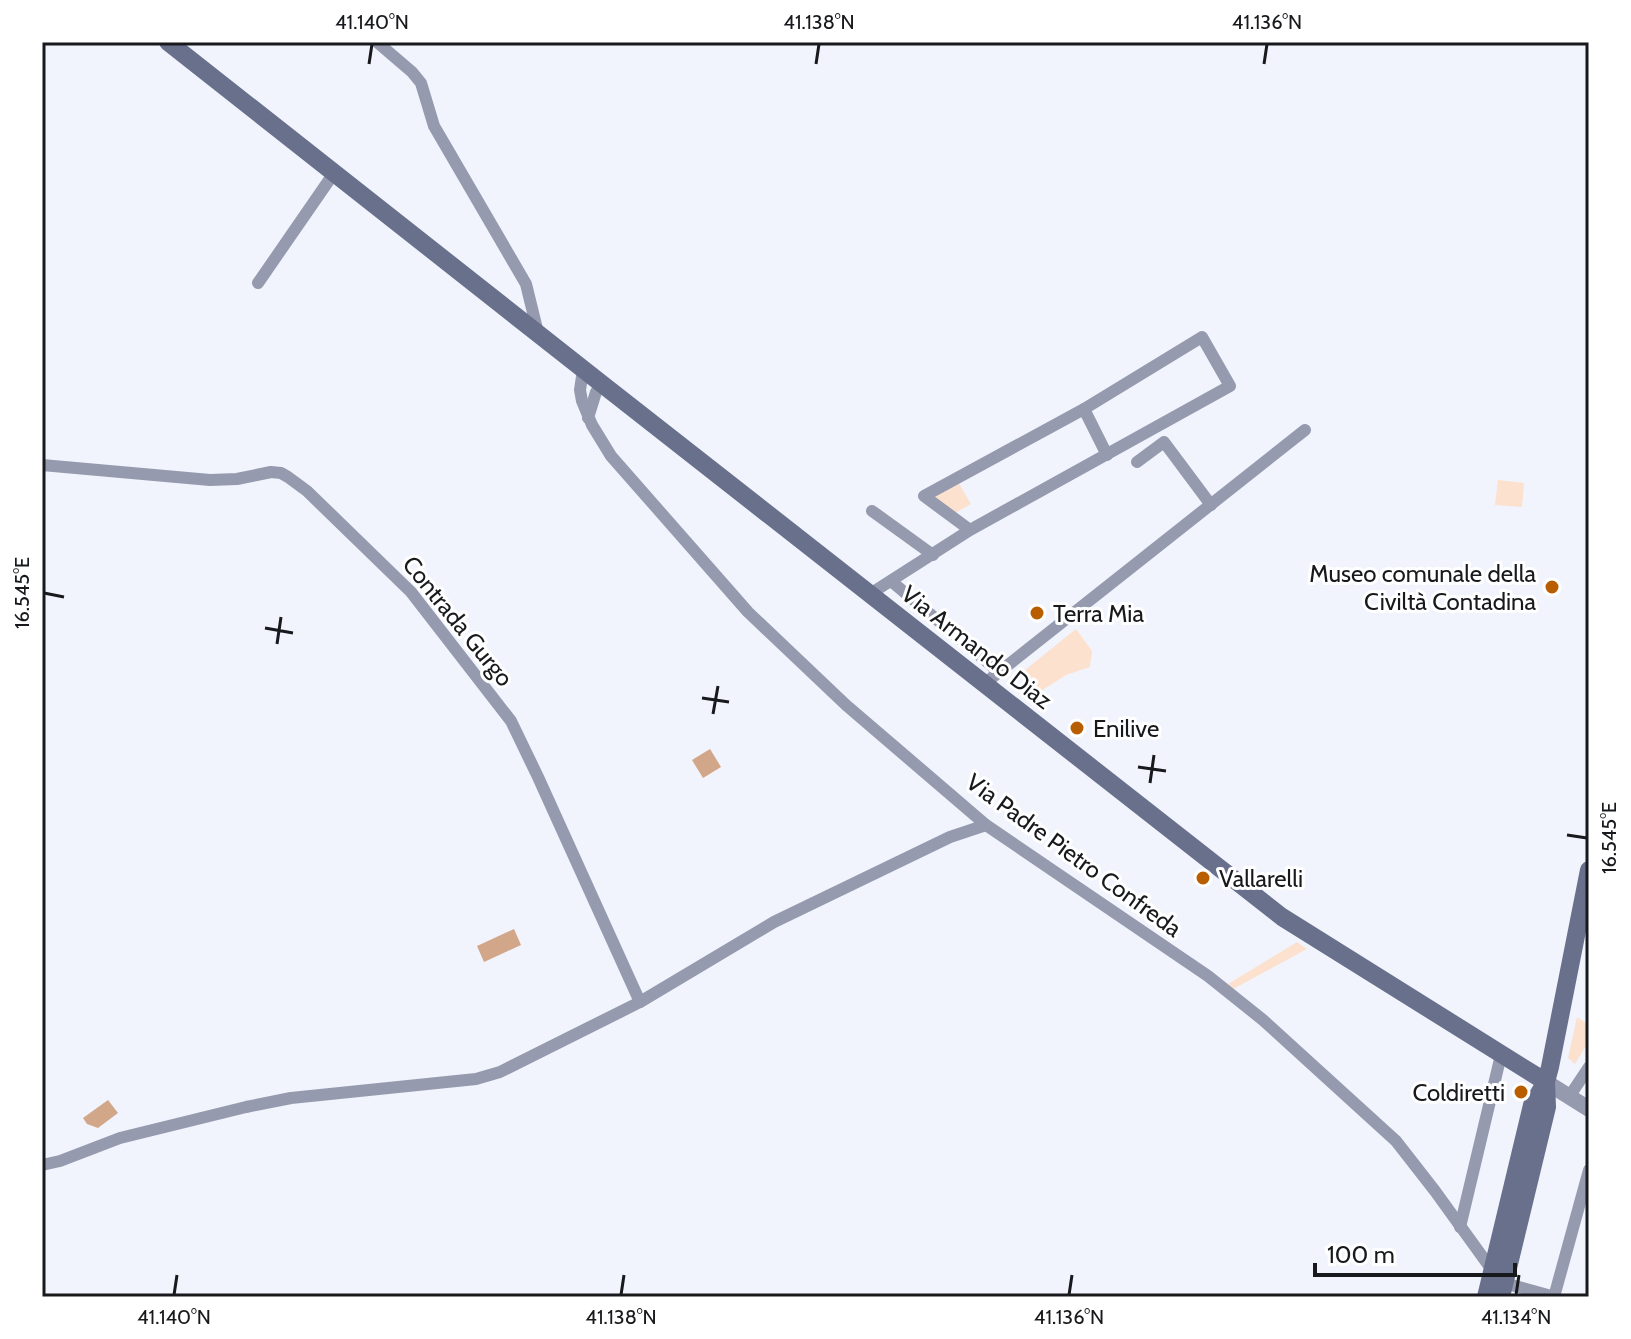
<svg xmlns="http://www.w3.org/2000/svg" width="1631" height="1339" viewBox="0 0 1631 1339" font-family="Cabin,sans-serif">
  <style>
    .green { fill: #fce1cf }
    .water { fill: #d2a688 }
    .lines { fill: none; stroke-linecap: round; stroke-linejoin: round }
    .minor { stroke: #959aaf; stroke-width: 12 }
    .tertiary { stroke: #959aaf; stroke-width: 16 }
    .secondary { stroke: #68708c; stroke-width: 18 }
    .ticks { fill: none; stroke: #18191c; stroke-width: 3 }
    .poi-dot { fill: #b95e00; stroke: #fff; stroke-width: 3 }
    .labels { text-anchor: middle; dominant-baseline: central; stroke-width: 6; stroke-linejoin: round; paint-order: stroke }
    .poi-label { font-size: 24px; fill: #18191c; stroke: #fff; text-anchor: start }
    .street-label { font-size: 24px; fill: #18191c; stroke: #fff }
    .neatline { fill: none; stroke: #18191c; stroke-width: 3 }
    .ticks-label { font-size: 20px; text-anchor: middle; fill: #18191c }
  </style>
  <rect width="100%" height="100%" fill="#f1f4fc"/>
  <g class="green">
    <polygon points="957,480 971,504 955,513 935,497 935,492"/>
    <polygon points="1498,480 1524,483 1522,507 1495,505"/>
    <polygon points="1076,629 1092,651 1090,667 1066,675 1041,691 1020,674"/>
    <polygon points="1297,942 1307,949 1233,989 1228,984"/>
    <polygon points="1577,1017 1589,1025 1589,1041 1575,1064 1568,1058"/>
  </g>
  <g class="water">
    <polygon points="710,749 721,767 703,778 692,760"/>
    <polygon points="514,929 521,945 484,962 477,946"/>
    <polygon points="108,1100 118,1113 98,1128 87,1124 83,1118"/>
  </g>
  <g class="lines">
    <g class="minor">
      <polyline points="377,42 412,72 421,83 434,126 526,284 538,333"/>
      <polyline points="258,283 334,173"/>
      <polyline points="583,370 580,390 582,401 592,425 611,456 748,612 846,705 986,825 1208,976 1263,1020 1396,1141 1435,1191 1492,1270 1504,1283 1555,1297"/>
      <polyline points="1084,409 1107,455"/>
      <polyline points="588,418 596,392 602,384"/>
      <polyline points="1137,462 1164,442 1211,505"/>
      <polyline points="42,465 210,480 237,479 271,472 281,473 288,477 307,491 411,592 511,721 538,777 640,1002"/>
      <polyline points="872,511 933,555"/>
      <polyline points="891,581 998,671"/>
      <polyline points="870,594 970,530 1230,386 1202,337 1084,409 924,496 970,530"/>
      <polyline points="984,684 1305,430"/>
      <polyline points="1569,1097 1589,1067"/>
      <polyline points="42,1165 60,1161 120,1138 246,1107 291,1098 476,1079 500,1072 640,1002 774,922 950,837 986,825"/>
      <polyline points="1460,1227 1501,1055"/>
      <polyline points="1554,1297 1589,1170"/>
    </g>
    <polyline class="tertiary" points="1546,1082 1589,1109"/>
    <g class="secondary">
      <polyline points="168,42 602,384 1282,917 1546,1082"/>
      <polyline points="1486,1297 1532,1105 1546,1082 1550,1067 1589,870"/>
      <polyline points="1501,1297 1547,1107 1546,1082"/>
    </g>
  </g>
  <path class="ticks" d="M 369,64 L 372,44M 816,64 L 819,44M 1264,64 L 1267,44M 44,593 L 64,597M 265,628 L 293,633M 277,644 L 281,617M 702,698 L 729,702M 713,714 L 718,686M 1138,767 L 1166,771M 1150,783 L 1154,755M 1567,835 L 1587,838M 174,1295 L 177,1275M 621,1295 L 624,1275M 1069,1295 L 1072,1275M 1516,1295 L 1519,1275"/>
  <g class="poi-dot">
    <circle cx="1552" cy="587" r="8"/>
    <circle cx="1037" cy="613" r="8"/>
    <circle cx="1077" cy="728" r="8"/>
    <circle cx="1203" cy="878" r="8"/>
    <circle cx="1521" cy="1092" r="8"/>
  </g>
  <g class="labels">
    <g class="poi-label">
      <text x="1536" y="573" text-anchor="end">Museo comunale della<tspan x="1536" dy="28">Civiltà Contadina</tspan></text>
      <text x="1053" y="613">Terra Mia</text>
      <text x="1093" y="728">Enilive</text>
      <text x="1219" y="878">Vallarelli</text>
      <text x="1505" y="1092" text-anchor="end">Coldiretti</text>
    </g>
    <g class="street-label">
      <text transform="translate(458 621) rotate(51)">Contrada Gurgo</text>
      <text transform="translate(977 647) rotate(38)">Via Armando Diaz</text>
      <text transform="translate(1074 855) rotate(36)">Via Padre Pietro Confreda</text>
    </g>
  </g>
  <rect width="1631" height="1339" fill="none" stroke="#ffffff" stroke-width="88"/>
  <path d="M1315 1263v12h200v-12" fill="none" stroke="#18191c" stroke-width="4"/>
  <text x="1327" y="1263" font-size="24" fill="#18191c" stroke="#ffffff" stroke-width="6" paint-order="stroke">100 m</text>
  <rect x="44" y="44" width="1543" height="1251" class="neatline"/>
  <g class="ticks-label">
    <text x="372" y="29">41.140°N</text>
    <text x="819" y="29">41.138°N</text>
    <text x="1267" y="29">41.136°N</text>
    <text transform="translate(22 593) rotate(-90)" y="7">16.545°E</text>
    <text transform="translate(1609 838) rotate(-90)" y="7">16.545°E</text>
    <text x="174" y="1324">41.140°N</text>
    <text x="621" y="1324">41.138°N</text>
    <text x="1069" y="1324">41.136°N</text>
    <text x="1516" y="1324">41.134°N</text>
  </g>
</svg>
